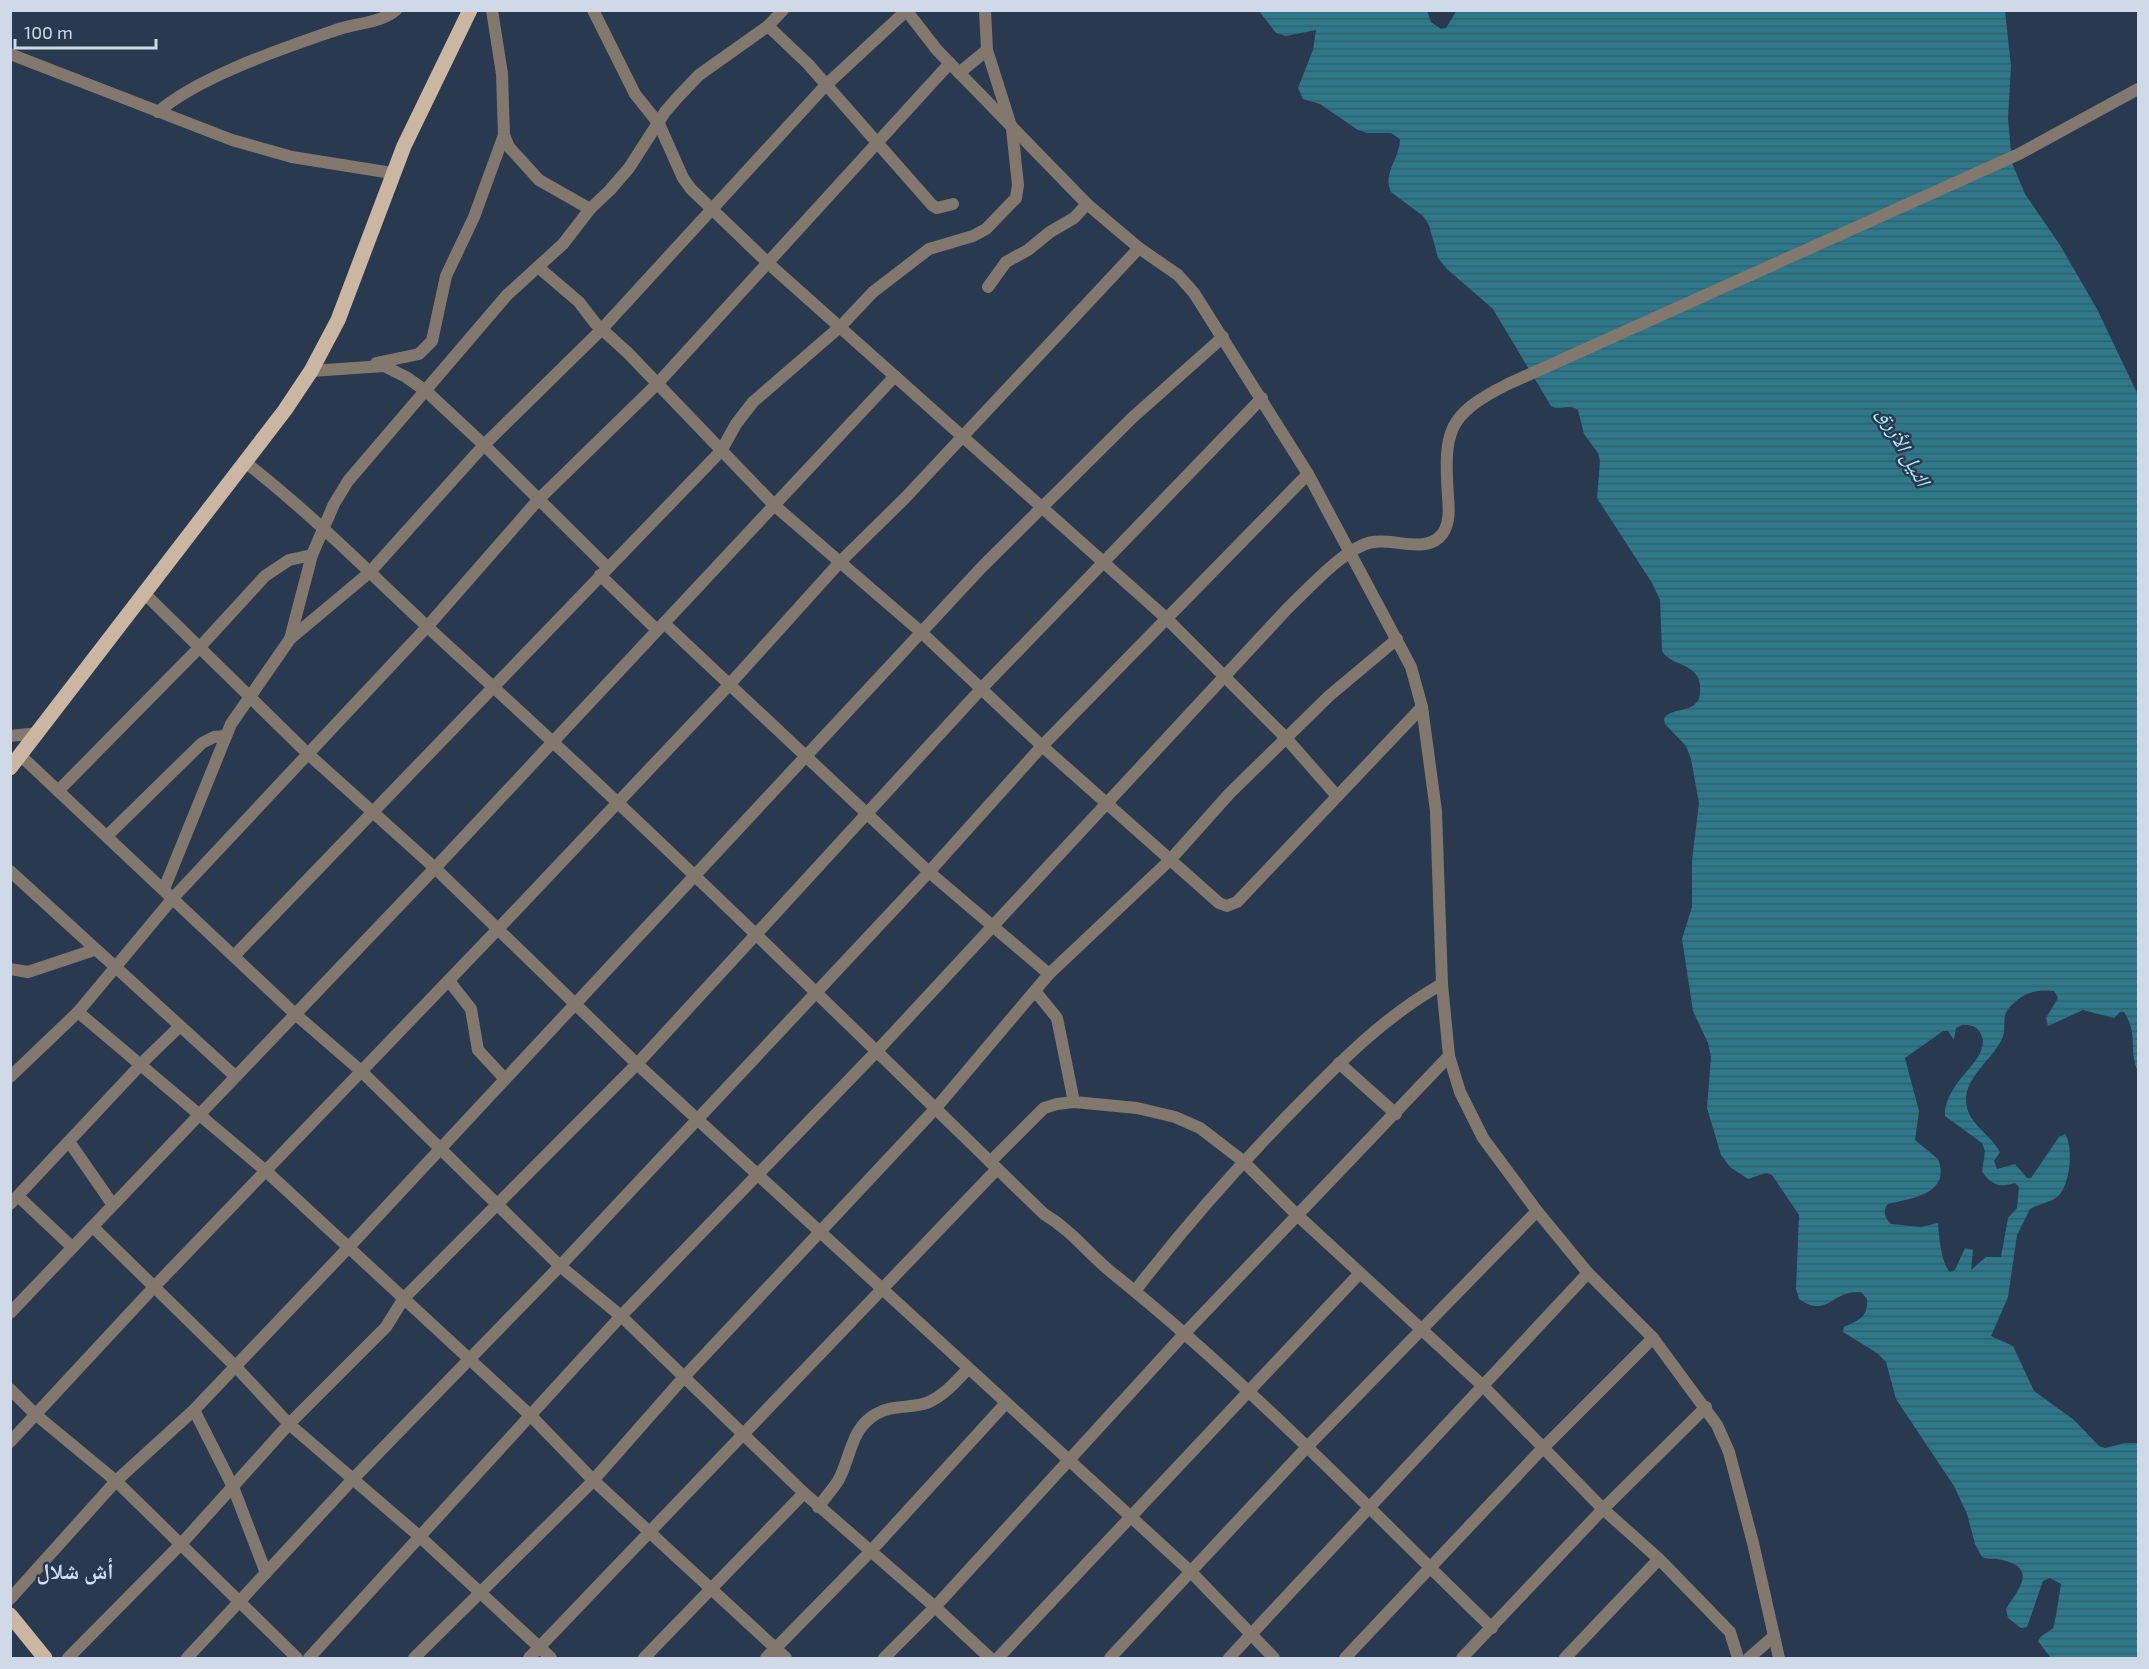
<svg xmlns="http://www.w3.org/2000/svg" width="2149" height="1669" viewBox="0 0 2149 1669" font-family="'Exo 2','Noto Naskh Arabic',sans-serif">
  <style>
    .water { fill: url(#water-rules); fill-rule: evenodd }
    .lines { fill: none; stroke-linecap: round; stroke-linejoin: round }
    .minor { stroke: #82786e; stroke-width: 12 }
    .major { stroke: #cbb7a1; stroke-width: 15 }
    .labels { text-anchor: middle; dominant-baseline: central; stroke-width: 5; stroke-linejoin: round; paint-order: stroke }
    .water-label { font-size: 21px; font-style: italic; fill: #b0ebfc; stroke: #29394f }
    .quarter-label { font-size: 22px; font-weight: bold; fill: #cbdffb; stroke: #29394f }
  </style>
  <defs>
    <pattern id="water-rules" width="6" height="5" patternUnits="userSpaceOnUse" patternTransform="scale(1.5)"><rect width="6" height="5" fill="#2e788b"/><path d="M0 2.5h6" fill="none" stroke="#355f6c"/></pattern>
  </defs>
  <rect width="100%" height="100%" fill="#29394f"/>
  <path class="water" d="M 1457,10 L 2005,11 L 2011,66 L 2008,118 L 2012,163 L 2025,194 L 2060,245 L 2097,309 L 2138,395 L 2138,1071 C 2128,1052 2139,1035 2124,1012 L 2120,1012 L 2114,1018 L 2083,1010 L 2048,1026 L 2046,1018 L 2058,998 L 2054,991 C 2034,989 2022,993 2009,1008 C 2001,1016 2007,1029 2002,1039 C 1993,1058 1967,1076 1966,1098 C 1965,1123 1990,1133 2000,1152 L 1994,1161 L 1997,1169 L 2015,1164 L 2027,1178 L 2031,1178 L 2059,1137 L 2065,1134 C 2074,1147 2070,1187 2057,1197 C 2049,1203 2038,1204 2030,1209 L 2017,1235 L 2008,1297 L 1991,1336 L 2013,1346 L 2034,1391 L 2074,1420 L 2099,1446 L 2105,1448 L 2125,1443 L 2138,1443 L 2138,1658 L 2051,1658 L 2038,1641 C 2041,1634 2048,1633 2053,1628 C 2055,1626 2060,1589 2061,1584 L 2050,1578 L 2043,1581 L 2027,1627 L 2021,1628 L 2008,1618 L 2006,1609 C 2016,1592 2040,1568 2002,1560 C 1995,1558 1989,1560 1982,1557 L 1975,1544 L 1967,1514 L 1954,1486 L 1896,1399 L 1886,1362 L 1877,1353 L 1843,1332 L 1844,1327 C 1860,1320 1868,1317 1867,1299 L 1861,1292 C 1831,1290 1828,1319 1799,1299 L 1796,1289 L 1799,1215 L 1772,1175 L 1766,1173 L 1748,1179 L 1730,1167 L 1721,1155 L 1707,1108 L 1711,1057 L 1708,1043 L 1693,1011 L 1682,939 L 1692,907 L 1692,860 L 1699,803 L 1691,759 L 1686,746 L 1665,724 L 1664,719 C 1668,709 1687,712 1695,704 C 1699,701 1700,697 1700,692 C 1703,662 1672,668 1662,651 L 1660,600 L 1652,583 L 1597,498 L 1600,461 L 1598,453 L 1584,434 L 1578,410 C 1569,403 1560,411 1551,406 L 1493,309 L 1447,269 L 1438,258 L 1429,225 L 1423,216 L 1391,192 C 1382,173 1400,159 1400,139 L 1391,133 L 1367,133 L 1358,130 L 1320,104 L 1303,99 L 1298,88 L 1313,50 L 1316,30 L 1286,36 L 1276,33 L 1259,11 L 1427,11 L 1431,22 L 1441,29 L 1446,28 ZM 1962,1025 C 1969,1025 1975,1025 1979,1031 C 1993,1050 1965,1070 1956,1085 C 1950,1094 1944,1105 1945,1116 L 1982,1143 L 1985,1151 L 1982,1172 C 1993,1185 1998,1188 2015,1183 L 2019,1187 L 2017,1208 L 2008,1218 L 2001,1257 L 1986,1257 L 1971,1270 L 1973,1250 L 1965,1248 L 1955,1270 L 1950,1272 C 1941,1263 1939,1235 1938,1223 L 1921,1227 L 1891,1224 C 1885,1219 1882,1210 1888,1204 C 1910,1199 1952,1194 1938,1159 L 1915,1140 L 1919,1111 L 1905,1058 L 1943,1031 L 1948,1031 L 1954,1040 L 1956,1028 Z"/>
  <g class="lines">
    <g class="minor">
      <polyline points="492,10 502,74 504,135 509,147 539,180 590,209"/>
      <polyline points="593,10 635,94 659,124 683,178 691,189 769,264 1166,618 1286,738 1337,796"/>
      <polyline points="906,10 937,50 1087,204 1139,248 1178,275 1194,293 1308,474 1411,667 1422,707 1436,811 1442,984 1449,1056 1460,1092 1483,1138 1537,1211 1588,1273 1653,1338 1717,1425 1729,1452 1753,1543 1779,1658"/>
      <polyline points="768,26 808,64 932,205 937,208 953,204"/>
      <polyline points="10,54 232,140 292,157 392,173"/>
      <polyline points="959,73 987,50"/>
      <path d="M 158,112 C 199,76 287,47 339,29 C 357,23 381,23 396,10"/>
      <polyline points="538,267 579,302 595,323 628,353 775,506 921,632 1042,746 1219,903 1227,906 1237,902 1422,707"/>
      <polyline points="988,287 1006,262 1028,250 1050,232 1074,218 1087,204"/>
      <polyline points="376,363 419,354 432,341 446,276 474,217 504,135"/>
      <polyline points="311,371 384,366 406,377 426,391 484,445 607,567"/>
      <path d="M 245,462 C 321,521 386,590 457,654 C 658,836 850,1026 1044,1214 C 1073,1231 1090,1256 1116,1276 C 1250,1384 1369,1509 1492,1628"/>
      <polyline points="600,575 657,630"/>
      <polyline points="144,593 307,753 435,868 637,1064 1191,1572 1274,1658"/>
      <polyline points="664,623 929,872 1049,974"/>
      <polyline points="290,639 370,572 484,445 601,330 825,86 906,11"/>
      <polyline points="10,736 38,733"/>
      <polyline points="20,755 294,1013 361,1071 560,1266 621,1316 804,1493 935,1607 990,1658"/>
      <polyline points="58,791 199,648 265,576 289,560 312,555"/>
      <polyline points="107,836 202,743 214,737 226,736"/>
      <polyline points="10,871 235,1076"/>
      <polyline points="164,889 231,724 290,639 312,555 334,504 348,481 507,295 563,244 590,209 610,190 629,168 665,112 678,97 699,75 768,26 783,10"/>
      <polyline points="234,956 721,451 736,424 753,402 841,326 873,292 929,249 973,236 986,229 1016,198 1018,185 1012,129 987,50 985,10"/>
      <polyline points="10,969 28,972 94,950"/>
      <polyline points="449,981 471,1009 478,1050 504,1078"/>
      <polyline points="1035,991 1057,1018 1074,1102"/>
      <polyline points="78,1012 267,1172 531,1416 593,1480 786,1658"/>
      <polyline points="1339,1063 1396,1114"/>
      <polyline points="10,1077 78,1012 173,898 427,627 538,500 658,383 950,63"/>
      <polyline points="70,1143 113,1205"/>
      <polyline points="990,1162 1044,1108 1057,1104 1074,1102 1137,1108 1175,1117 1200,1128 1243,1161 1296,1214 1483,1386 1603,1509 1659,1559 1730,1632 1738,1658"/>
      <polyline points="19,1197 72,1247"/>
      <polyline points="10,1204 146,1059 179,1027"/>
      <polyline points="93,1227 235,1366 289,1424 419,1536 551,1658"/>
      <path d="M 1135,1291 C 1185,1226 1239,1165 1297,1106 C 1343,1059 1384,1017 1442,984"/>
      <polyline points="10,1313 435,868 895,376"/>
      <polyline points="10,1389 35,1414 116,1481 297,1658"/>
      <polyline points="194,1410 233,1487 266,1573"/>
      <polyline points="10,1442 154,1287 498,929 729,685 840,562 906,497 1139,248"/>
      <path d="M 818,1507 C 825,1498 832,1490 838,1481 C 851,1458 850,1429 876,1414 C 892,1404 913,1409 929,1402 C 945,1395 956,1381 968,1369"/>
      <polyline points="10,1599 116,1481 194,1410 348,1248 982,567 1132,418 1223,337"/>
      <polyline points="68,1658 182,1543 289,1424 386,1327 404,1298 637,1064 982,688 1262,398"/>
      <polyline points="187,1658 352,1480 560,1266 929,872 1042,746 1308,474"/>
      <path d="M 309,1658 L 621,1316 L 876,1052 L 1287,609 C 1307,590 1346,546 1373,542 C 1394,538 1428,555 1443,533 C 1450,522 1449,509 1448,497 C 1444,431 1446,415 1508,384 L 2019,154 L 2138,89"/>
      <polyline points="414,1658 589,1485 685,1376 936,1108 1049,974 1171,859 1229,794 1329,696 1397,639"/>
      <polyline points="529,1658 997,1169"/>
      <polyline points="644,1658 804,1493"/>
      <polyline points="766,1658 870,1552 1006,1403"/>
      <polyline points="884,1658 935,1607 1184,1334 1449,1056"/>
      <polyline points="998,1658 1360,1273"/>
      <polyline points="1110,1658 1307,1447 1537,1211"/>
      <polyline points="1229,1658 1588,1273"/>
      <polyline points="1345,1658 1542,1449 1653,1338"/>
      <polyline points="1462,1658 1603,1509 1706,1407"/>
      <polyline points="1565,1658 1659,1559"/>
      <polyline points="1749,1658 1774,1636"/>
    </g>
    <g class="major">
      <polyline points="10,768 285,410 311,371 338,320 404,146 470,10"/>
      <polyline points="10,1615 45,1658"/>
    </g>
  </g>
  <g class="labels">
    <g class="water-label">
      <text transform="translate(1905 446) rotate(61)">النيل الأزرق</text>
    </g>
    <g class="quarter-label">
      <text x="75" y="1570">أش شلال</text>
    </g>
  </g>
  <rect width="2149" height="1669" fill="none" stroke="#cfd9e7" stroke-width="24"/>
  <path d="M15 39v9h141v-9" fill="none" stroke="#cfd9e7" stroke-width="3"/>
  <text x="24" y="39" font-size="18" fill="#cfd9e7" stroke="#29394f" stroke-width="4.5" paint-order="stroke">100 m</text>
</svg>
